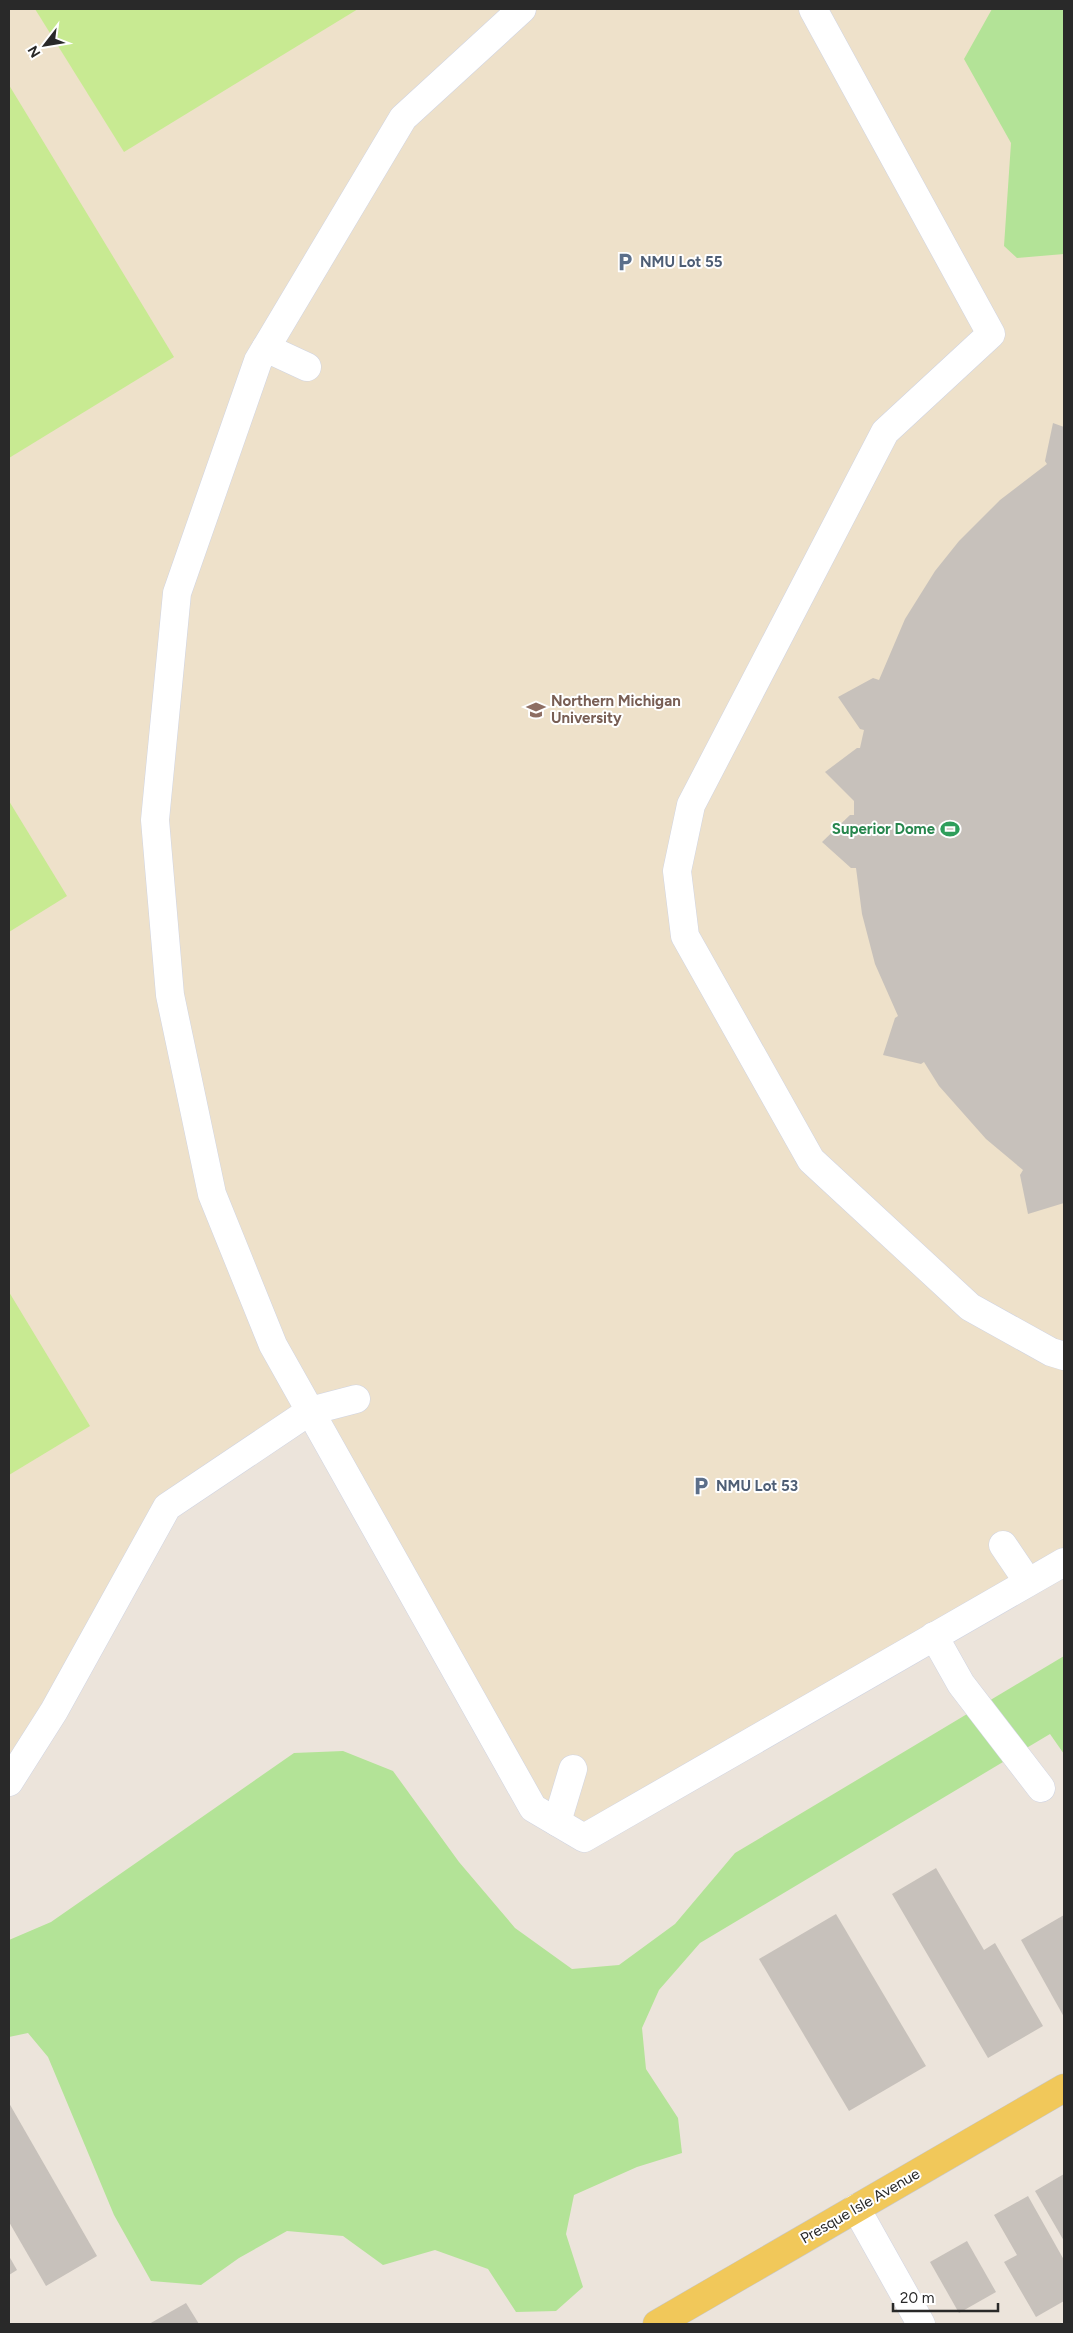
<svg xmlns="http://www.w3.org/2000/svg" width="1073" height="2333" viewBox="0 0 1073 2333" font-family="Figtree,sans-serif">
  <style>
    .education { fill: #eee1ca }
    .green { fill: #b3e397 }
    .pitch { fill: #c8ea92 }
    .building { fill: #c7c1bb }
    .lines { fill: none; stroke-linecap: round; stroke-linejoin: round }
    .minor-casing { stroke: #d0d4e2; stroke-width: 29 }
    .major-casing { stroke: #c7c7c7; stroke-width: 29 }
    .minor { stroke: #fff; stroke-width: 28 }
    .major { stroke: #f1c85a; stroke-width: 28 }
    .labels { text-anchor: middle; dominant-baseline: central; stroke-width: 4; stroke-linejoin: round; paint-order: stroke }
    .service-label { font-size: 15px; font-weight: bold; fill: #4e5e75; stroke: #fff; text-anchor: start }
    .education-label { font-size: 15px; font-weight: bold; fill: #785e54; stroke: #fff; text-anchor: start }
    .leisure-label { font-size: 15px; font-weight: bold; fill: #27864d; stroke: #fff; text-anchor: end }
    .street-label { font-size: 15px; fill: #292929; stroke: #fff }
  </style>
  <rect width="100%" height="100%" fill="#ece4db"/>
  <polygon class="education" points="9,9 1064,9 1064,1563 586,1833 535,1809 307,1412 173,1502 9,1779"/>
  <g class="green">
    <polygon points="992,9 1064,9 1064,254 1017,258 1004,246 1011,143 964,59"/>
    <polygon points="1064,1656 1064,1754 1050,1734 700,1943 659,1990 642,2028 646,2069 678,2118 682,2153 637,2167 574,2195 566,2234 583,2287 556,2311 516,2312 488,2269 435,2250 383,2265 343,2236 287,2231 239,2258 201,2285 151,2281 114,2215 48,2057 28,2033 9,2037 9,1940 51,1922 294,1753 343,1751 393,1771 459,1862 515,1928 572,1969 619,1965 675,1924 735,1853"/>
  </g>
  <g class="pitch">
    <polygon points="35,9 358,9 124,152"/>
    <polygon points="9,85 174,357 9,458"/>
    <polygon points="9,801 67,896 9,932"/>
    <polygon points="9,1292 90,1426 9,1475"/>
  </g>
  <g class="building">
    <polygon points="1053,423 1064,427 1064,1203 1028,1214 1020,1175 1023,1170 986,1139 939,1086 924,1062 921,1064 883,1055 895,1018 898,1016 875,964 862,914 856,868 851,868 822,842 850,815 854,815 854,801 825,772 857,748 860,748 864,730 860,729 838,697 873,678 879,680 905,619 935,571 959,541 1000,500 1047,464 1045,461"/>
    <polygon points="936,1868 984,1950 995,1943 1043,2026 988,2058 892,1894"/>
    <polygon points="836,1914 926,2066 849,2111 759,1959"/>
    <polygon points="1064,1915 1064,2017 1021,1940"/>
    <polygon points="9,2103 97,2256 46,2286 9,2222"/>
    <polygon points="1064,2174 1064,2241 1035,2191"/>
    <polygon points="1028,2196 1064,2260 1064,2301 1036,2317 1004,2262 1017,2255 994,2215"/>
    <polygon points="967,2241 996,2292 959,2313 930,2262"/>
    <polygon points="9,2256 17,2270 9,2275"/>
    <polygon points="186,2303 199,2324 149,2324"/>
  </g>
  <g class="lines">
    <g class="minor-casing">
      <g id="minor">
        <polyline points="522,9 403,118 258,361 177,593 155,820 170,995 212,1194 273,1345 533,1808 584,1838 1064,1562"/>
        <polyline points="813,9 991,334 885,432 691,805 677,871 685,936 811,1160 970,1307 1051,1352 1064,1356"/>
        <polyline points="266,348 307,367"/>
        <polyline points="1003,1545 1028,1582"/>
        <polyline points="934,1636 961,1684 1041,1788"/>
        <polyline points="9,1782 54,1711 167,1507 310,1411 356,1399"/>
        <polyline points="557,1822 573,1769"/>
        <polyline points="856,2208 921,2324"/>
      </g>
    </g>
    <g class="major-casing">
      <polyline id="major" points="657,2324 1064,2088"/>
    </g>
    <use href="#minor" class="minor"/>
    <use href="#major" class="major"/>
  </g>
  <defs>
    <g id="parking-bare" transform="scale(1.5)"><path d="M-3.5-5.5H1a3.5 3.5 0 0 1 0 7H-1V5.5H-3.5ZM-1-3.4V-.6H.8a1.4 1.4 0 0 0 0-2.8Z" fill="#5c6f8a" stroke="#fff" stroke-width="2.5" paint-order="stroke"/></g>
    <g id="university-bare" transform="scale(1.5)"><path d="M0-5L7-2L0 1L-7-2ZM-4 1L0 2.5L4 1V4Q0 6-4 4Z" fill="#8d6e63" stroke="#fff" stroke-width="2.5" paint-order="stroke"/></g>
    <g id="stadium-bare" transform="scale(1.5)"><path d="M0-5a6.5 5 0 1 0 0 10a6.5 5 0 1 0 0-10ZM-3.5-1.8h7v3.6h-7Z" fill="#2e9e5b" stroke="#fff" stroke-width="2.5" paint-order="stroke"/></g>
  </defs>
  <g fill-rule="evenodd">
    <use href="#parking-bare" x="625" y="262"/>
    <use href="#university-bare" x="536" y="710"/>
    <use href="#stadium-bare" x="950" y="829"/>
    <use href="#parking-bare" x="701" y="1486"/>
  </g>
  <g class="labels">
    <g class="service-label">
      <text x="640" y="262">NMU Lot 55</text>
      <text x="716" y="1486">NMU Lot 53</text>
    </g>
    <g class="education-label">
      <text x="551" y="701">Northern Michigan<tspan x="551" dy="17">University</tspan></text>
    </g>
    <g class="leisure-label">
      <text x="935" y="829">Superior Dome</text>
    </g>
    <g class="street-label">
      <text transform="translate(860 2206) rotate(-30)">Presque Isle Avenue</text>
    </g>
  </g>
  <rect width="1073" height="2333" fill="none" stroke="#292929" stroke-width="20"/>
  <g transform="translate(45 45) rotate(239)" stroke="#ffffff" stroke-width="4" paint-order="stroke">
  <path d="M0-4L9 19L0 12L-9 19Z" fill="#292929"/>
  <text y="-8" font-size="14" font-weight="bold" text-anchor="middle" fill="#292929">N</text>
  </g>
  <path d="M893 2303v8h105v-8" fill="none" stroke="#292929" stroke-width="2.5"/>
  <text x="900" y="2303" font-size="15" fill="#292929" stroke="#ffffff" stroke-width="4" paint-order="stroke">20 m</text>
</svg>
